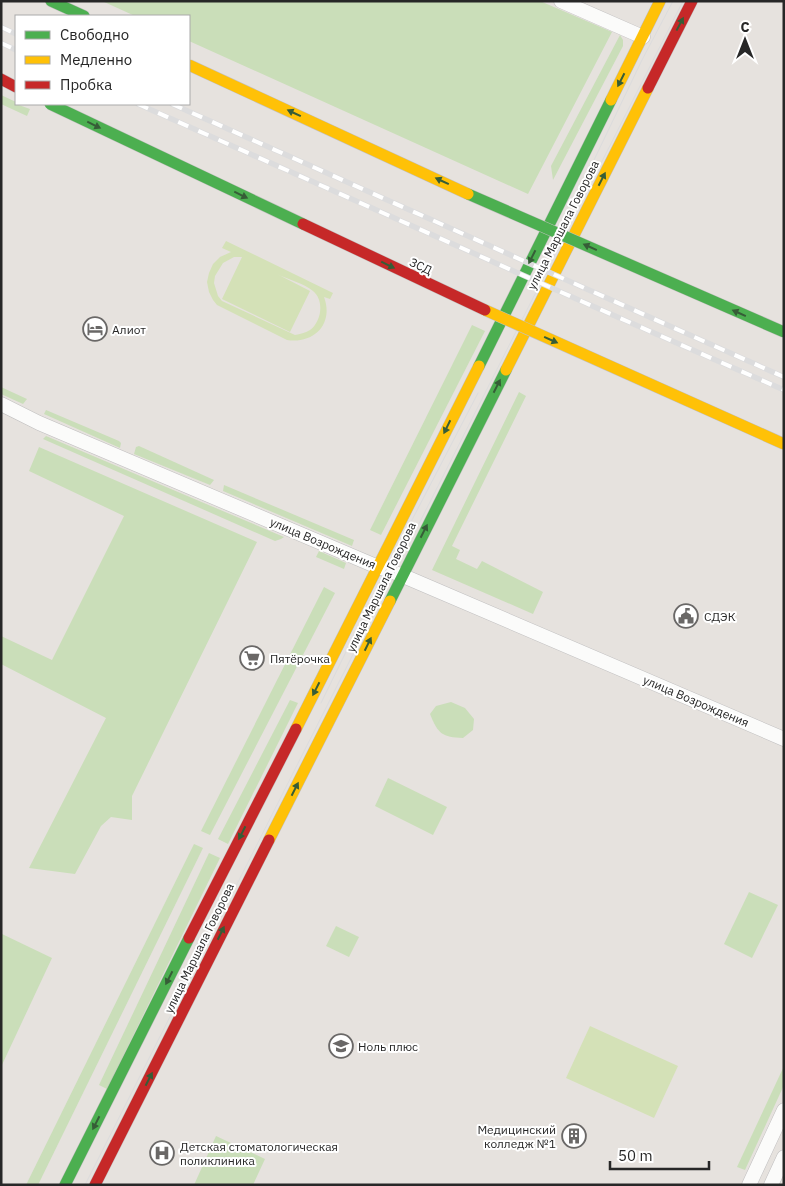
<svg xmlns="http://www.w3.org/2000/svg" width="785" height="1186" viewBox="0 0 785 1186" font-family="'IBM Plex Sans',sans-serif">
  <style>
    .green { fill: #cadeb9 }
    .pitch { fill: #d4e1b7; fill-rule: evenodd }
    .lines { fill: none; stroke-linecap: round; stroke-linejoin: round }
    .street-casing { stroke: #bfbebf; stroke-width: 15 }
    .fast-casing { stroke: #bfbebf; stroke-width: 12 }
    .slow-casing { stroke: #bfbebf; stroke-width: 12 }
    .jam-casing { stroke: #bfbebf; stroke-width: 12 }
    .street { stroke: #fbfbfa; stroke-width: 14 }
    .fast { stroke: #4caf50; stroke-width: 11 }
    .slow { stroke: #ffc107; stroke-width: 11 }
    .jam { stroke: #c62828; stroke-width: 11 }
    .tram { stroke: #dcdcdd; stroke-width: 1 }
    .rail-casing { stroke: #dcdcdd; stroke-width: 5.5 }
    .rail { stroke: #fff; stroke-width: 4; stroke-dasharray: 11; stroke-linecap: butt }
    .fast-bridge-casing { stroke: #c3c1c0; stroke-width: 12; stroke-linecap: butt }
    .slow-bridge-casing { stroke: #c3c1c0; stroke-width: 12; stroke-linecap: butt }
    .jam-bridge-casing { stroke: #c3c1c0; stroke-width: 12; stroke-linecap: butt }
    .fast-bridge { stroke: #4caf50; stroke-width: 11 }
    .slow-bridge { stroke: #ffc107; stroke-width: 11 }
    .jam-bridge { stroke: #c62828; stroke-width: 11 }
    .oneway { fill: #365d37 }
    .labels { text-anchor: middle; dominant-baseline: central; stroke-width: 4; stroke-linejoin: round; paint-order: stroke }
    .street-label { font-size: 12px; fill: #272727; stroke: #fff }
    .poi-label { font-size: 12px; fill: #272727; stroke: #fff; text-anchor: start }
  </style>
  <rect width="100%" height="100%" fill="#e6e2de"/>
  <g class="green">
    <polygon points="102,1 540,1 612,32 528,194 189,41 189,16 135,16"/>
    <polygon points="620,35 623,40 623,46 553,180 551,166"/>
    <polygon points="1,95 16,102 16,104 30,109 27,116 1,104"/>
    <polygon points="472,325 485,331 381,535 370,530"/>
    <polygon points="1,387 27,399 23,404 1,394"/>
    <polygon points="519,392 526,396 452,546 460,550 456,559 477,569 482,561 543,592 533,614 432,570"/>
    <polygon points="46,410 119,441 121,443 120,448 44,414"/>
    <polygon points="46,436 284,537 281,539 275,541 43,439"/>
    <polygon points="139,446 214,480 210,485 134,454 136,447"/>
    <polygon points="39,447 257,542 132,796 132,820 111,817 101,826 75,874 29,868 106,718 1,664 1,636 52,660 124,516 29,471"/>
    <polygon points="224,485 354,540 352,546 223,491"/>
    <polygon points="319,551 346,563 344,569 316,557"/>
    <polygon points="324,587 335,593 210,835 201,831"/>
    <polygon points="290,700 298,703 228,844 218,839"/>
    <path d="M 451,702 L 465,708 L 474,719 L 473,730 L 463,738 C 442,737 438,734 430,714 L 436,706 Z"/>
    <polygon points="388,778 447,807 433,835 375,806"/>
    <polygon points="194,844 203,848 38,1185 26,1185"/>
    <polygon points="209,853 220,858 107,1089 99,1085"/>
    <polygon points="749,892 778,905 752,958 724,944"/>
    <polygon points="336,926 359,937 349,957 326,946"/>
    <polygon points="2,934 52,958 1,1067 1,936"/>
    <polygon points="784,1066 784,1085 745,1170 737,1167"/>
    <polygon points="216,1136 265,1159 253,1185 194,1185"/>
  </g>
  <g class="pitch">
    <path d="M 226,241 L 333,293 L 330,299 L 324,297 C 334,324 314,344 287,340 L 217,305 L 213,300 L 209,292 L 207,282 L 209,273 L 213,264 L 220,257 L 231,252 L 222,248 ZM 234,257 L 242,257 L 222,299 L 290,332 L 310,291 L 277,274 C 287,279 305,284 313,291 C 325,301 321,322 310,330 C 305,333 300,334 295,335 L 222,301 L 218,296 L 214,283 L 215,276 L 223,263 Z"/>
    <polygon points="590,1026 678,1066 654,1118 566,1078"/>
  </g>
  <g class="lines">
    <g class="street-casing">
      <g id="street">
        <polyline points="561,1 643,37"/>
        <polyline points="1,404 39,423 378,567 401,575 784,739"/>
        <polyline points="749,1185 784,1110"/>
        <polyline points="771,1185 784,1157"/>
      </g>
    </g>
    <g class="fast-casing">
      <g id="fast">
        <polyline points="51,1 84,16"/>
        <polyline points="479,366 611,100"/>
        <polyline points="390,601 506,370"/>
        <polyline points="65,1185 189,938"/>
      </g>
    </g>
    <g class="slow-casing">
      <g id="slow">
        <polyline points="611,100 660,1"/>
        <polyline points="506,370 648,88"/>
        <polyline points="296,729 479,366"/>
        <polyline points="269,840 390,601"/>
      </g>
    </g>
    <g class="jam-casing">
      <g id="jam">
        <polyline points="1,79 16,87"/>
        <polyline points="648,88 692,1"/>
        <polyline points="189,938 296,729"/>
        <polyline points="95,1185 269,840"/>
      </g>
    </g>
    <use href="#street" class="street"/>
    <use href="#fast" class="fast"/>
    <use href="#slow" class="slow"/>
    <use href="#jam" class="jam"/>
    <g class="tram">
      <polyline points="582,185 642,60 673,1"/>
      <polyline points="321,703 386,570 478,393"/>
      <polyline points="85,1185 683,1"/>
    </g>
    <g class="rail-casing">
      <g id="rail">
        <polyline points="1,27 16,34"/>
        <polyline points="1,43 16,50"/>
        <polyline points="138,104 581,301 784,390"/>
        <polyline points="172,104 784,377"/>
      </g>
    </g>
    <use href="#rail" class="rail"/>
    <g class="fast-bridge-casing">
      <g id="fast-bridge">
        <polyline points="50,104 303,224"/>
        <polyline points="468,194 784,332"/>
      </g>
    </g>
    <g class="slow-bridge-casing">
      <g id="slow-bridge">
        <polyline points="189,65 468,194"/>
        <polyline points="485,310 784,444"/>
      </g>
    </g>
    <g class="jam-bridge-casing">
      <polyline id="jam-bridge" points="303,224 485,310"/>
    </g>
    <use href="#fast-bridge" class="fast-bridge"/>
    <use href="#slow-bridge" class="slow-bridge"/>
    <use href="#jam-bridge" class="jam-bridge"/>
  </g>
  <defs><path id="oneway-solid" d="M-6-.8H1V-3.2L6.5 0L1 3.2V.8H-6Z" transform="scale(1.25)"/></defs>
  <g class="oneway">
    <use href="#oneway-solid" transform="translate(680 24) rotate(-62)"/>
    <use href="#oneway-solid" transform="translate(621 80) rotate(117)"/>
    <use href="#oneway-solid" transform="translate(294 113) rotate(-155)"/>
    <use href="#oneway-solid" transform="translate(94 125) rotate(26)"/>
    <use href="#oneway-solid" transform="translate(602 179) rotate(-63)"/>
    <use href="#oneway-solid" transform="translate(442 181) rotate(-155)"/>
    <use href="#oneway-solid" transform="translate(241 195) rotate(26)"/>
    <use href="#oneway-solid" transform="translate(590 247) rotate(-156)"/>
    <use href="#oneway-solid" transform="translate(532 257) rotate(117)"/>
    <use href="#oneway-solid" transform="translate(388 265) rotate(26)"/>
    <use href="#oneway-solid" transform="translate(739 313) rotate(-156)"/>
    <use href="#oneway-solid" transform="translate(551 340) rotate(24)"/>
    <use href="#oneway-solid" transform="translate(497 386) rotate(-63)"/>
    <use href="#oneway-solid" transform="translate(447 427) rotate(116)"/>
    <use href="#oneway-solid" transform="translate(424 531) rotate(-63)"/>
    <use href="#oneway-solid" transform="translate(368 644) rotate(-64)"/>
    <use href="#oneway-solid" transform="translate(316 689) rotate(117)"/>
    <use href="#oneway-solid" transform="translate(295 789) rotate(-63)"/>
    <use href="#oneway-solid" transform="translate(242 833) rotate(117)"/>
    <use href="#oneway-solid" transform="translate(221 933) rotate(-64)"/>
    <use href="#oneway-solid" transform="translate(169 978) rotate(117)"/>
    <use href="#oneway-solid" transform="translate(149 1079) rotate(-63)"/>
    <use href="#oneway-solid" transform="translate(96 1123) rotate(117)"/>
  </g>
  <defs>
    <g id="hotel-ring" transform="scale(1.25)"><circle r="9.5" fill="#fff" stroke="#6a6867" stroke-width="1.5"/><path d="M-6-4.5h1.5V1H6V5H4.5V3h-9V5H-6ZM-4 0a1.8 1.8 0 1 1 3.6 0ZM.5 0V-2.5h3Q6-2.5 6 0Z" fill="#6a6867"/></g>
    <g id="civic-ring" transform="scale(1.25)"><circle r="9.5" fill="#fff" stroke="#6a6867" stroke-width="1.5"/><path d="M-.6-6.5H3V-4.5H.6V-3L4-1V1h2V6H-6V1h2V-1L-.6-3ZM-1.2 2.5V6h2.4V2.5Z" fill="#6a6867"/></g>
    <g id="supermarket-ring" transform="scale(1.25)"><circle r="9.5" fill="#fff" stroke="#6a6867" stroke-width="1.5"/><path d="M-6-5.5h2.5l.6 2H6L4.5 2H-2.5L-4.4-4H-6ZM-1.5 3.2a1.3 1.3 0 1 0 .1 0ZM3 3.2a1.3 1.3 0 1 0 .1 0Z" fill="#6a6867"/></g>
    <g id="school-ring" transform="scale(1.25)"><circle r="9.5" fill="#fff" stroke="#6a6867" stroke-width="1.5"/><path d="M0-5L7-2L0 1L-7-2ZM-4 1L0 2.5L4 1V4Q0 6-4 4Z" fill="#6a6867"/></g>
    <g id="building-ring" transform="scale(1.25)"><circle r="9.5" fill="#fff" stroke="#6a6867" stroke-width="1.5"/><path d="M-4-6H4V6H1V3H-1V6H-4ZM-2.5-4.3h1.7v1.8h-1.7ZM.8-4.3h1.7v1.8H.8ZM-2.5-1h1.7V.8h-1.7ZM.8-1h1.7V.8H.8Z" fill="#6a6867"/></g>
    <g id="hospital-ring" transform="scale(1.25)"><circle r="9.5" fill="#fff" stroke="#6a6867" stroke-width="1.5"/><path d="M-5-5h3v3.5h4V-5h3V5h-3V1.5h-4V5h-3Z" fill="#6a6867"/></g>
  </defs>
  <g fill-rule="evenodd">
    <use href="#hotel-ring" x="95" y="329"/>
    <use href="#civic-ring" x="686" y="616"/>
    <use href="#supermarket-ring" x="252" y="658"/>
    <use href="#school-ring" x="341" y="1046"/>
    <use href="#building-ring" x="574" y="1136"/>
    <use href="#hospital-ring" x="162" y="1153"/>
  </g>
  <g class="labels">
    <g class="street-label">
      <text transform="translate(563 225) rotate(-63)">улица Маршала Говорова</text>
      <text transform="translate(421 266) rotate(26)">ЗСД</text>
      <text transform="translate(323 543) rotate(23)">улица Возрождения</text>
      <text transform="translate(381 587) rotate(-64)">улица Маршала Говорова</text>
      <text transform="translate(696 701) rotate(23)">улица Возрождения</text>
      <text transform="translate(199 948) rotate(-64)">улица Маршала Говорова</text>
    </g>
    <g class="poi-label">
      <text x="112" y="329">Алиот</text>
      <text x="704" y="616">СДЭК</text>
      <text x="270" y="658">Пятёрочка</text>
      <text x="358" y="1046">Ноль плюс</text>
      <text x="556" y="1129" text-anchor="end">Медицинский<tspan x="556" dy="14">колледж №1</tspan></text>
      <text x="180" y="1146">Детская стоматологическая<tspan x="180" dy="14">поликлиника</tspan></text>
    </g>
  </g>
  <rect width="785" height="1186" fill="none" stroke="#272727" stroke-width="5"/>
  <rect x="15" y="15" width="175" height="90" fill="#ffffff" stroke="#a9a9a9"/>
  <rect x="25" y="31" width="25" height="8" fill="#4caf50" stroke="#a9a9a9"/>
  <text x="60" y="40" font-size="15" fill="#272727">Свободно</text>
  <rect x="25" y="56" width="25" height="8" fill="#ffc107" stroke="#a9a9a9"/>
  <text x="60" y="65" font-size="15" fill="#272727">Медленно</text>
  <rect x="25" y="81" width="25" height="8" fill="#c62828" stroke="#a9a9a9"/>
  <text x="60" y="90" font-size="15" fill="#272727">Пробка</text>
  <g transform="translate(745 40)" stroke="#ffffff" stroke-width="4" paint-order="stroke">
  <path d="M0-4L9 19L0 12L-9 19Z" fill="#272727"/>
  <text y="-8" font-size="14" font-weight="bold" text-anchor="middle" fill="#272727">С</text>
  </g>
  <path d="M610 1161v8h99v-8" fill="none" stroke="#272727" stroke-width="2.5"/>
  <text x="618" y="1161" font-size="15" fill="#272727" stroke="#ffffff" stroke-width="4" paint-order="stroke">50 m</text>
</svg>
